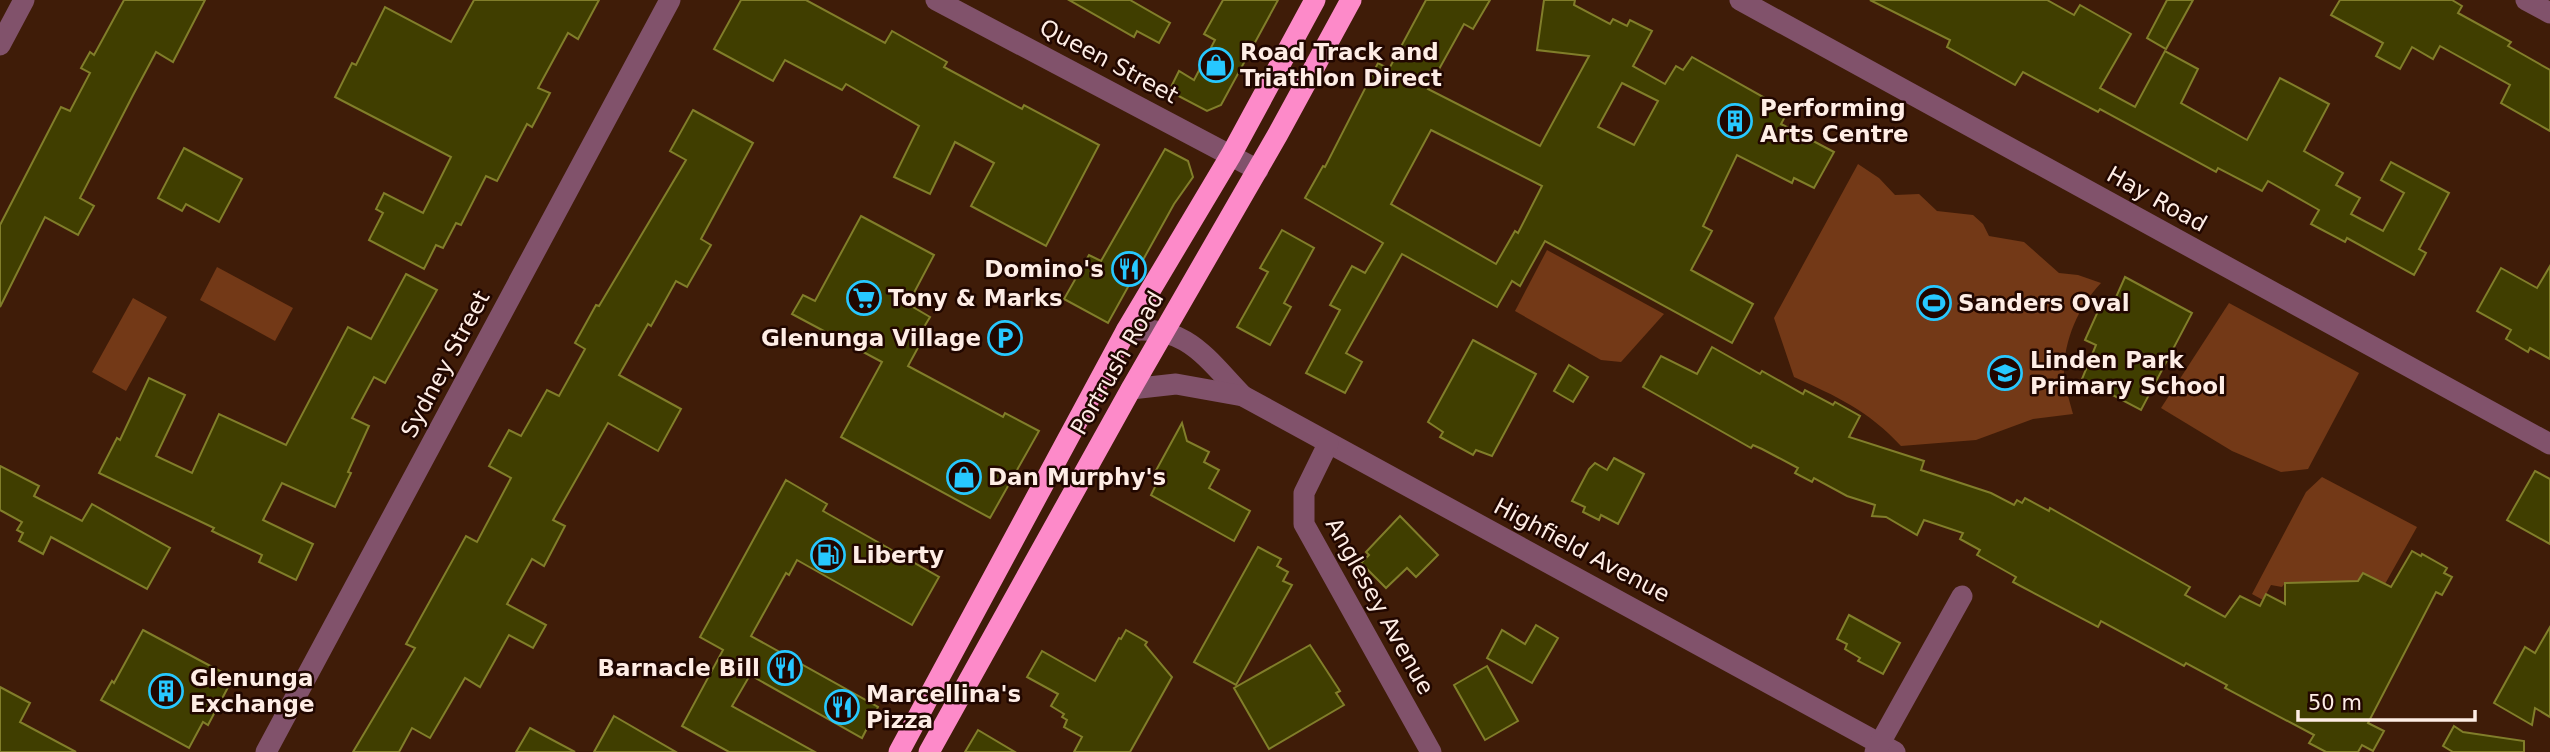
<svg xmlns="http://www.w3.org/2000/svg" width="2550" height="752" viewBox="0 0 2550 752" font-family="'DejaVu Sans',sans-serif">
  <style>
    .green { fill: #733917 }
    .building { fill: #403e00; stroke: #817e2a; stroke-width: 2; fill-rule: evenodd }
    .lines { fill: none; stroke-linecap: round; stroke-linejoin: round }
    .minor { stroke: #81526b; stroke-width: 21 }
    .highway { stroke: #fd8ac9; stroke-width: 21 }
    .labels { text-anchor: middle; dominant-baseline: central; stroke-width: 5; stroke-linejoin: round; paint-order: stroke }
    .poi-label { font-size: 23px; font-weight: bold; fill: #feede5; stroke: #210700; text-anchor: start }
    .street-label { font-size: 23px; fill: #feede5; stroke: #210700 }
  </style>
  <rect width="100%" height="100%" fill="#3f1c08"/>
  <g class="green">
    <path d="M 1858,164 L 1879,178 L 1895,195 L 1919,194 L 1937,211 L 1973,215 L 1983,224 L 1989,236 L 2024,242 L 2059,273 L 2078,275 L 2101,283 C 2078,307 2063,342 2064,376 C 2065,388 2070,402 2073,414 L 2033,419 L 1976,440 L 1901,446 C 1869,411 1836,396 1794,377 L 1774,318 Z"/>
    <polygon points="1547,250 1664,314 1621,362 1601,360 1515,311"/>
    <polygon points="217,267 293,308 275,341 200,300"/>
    <polygon points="133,298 167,317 126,391 92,372"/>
    <polygon points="2229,303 2359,373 2308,469 2281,472 2232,451 2161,408"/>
    <polygon points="2322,477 2417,527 2385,584 2363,573 2358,581 2285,583 2282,587 2271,585 2263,600 2252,594 2306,492"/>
  </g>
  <g class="building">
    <polygon points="124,0 205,0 173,62 156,52 133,95 80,198 94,206 78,235 45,217 0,307 0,225 61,107 70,111 90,73 81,68 90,52 94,55"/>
    <polygon points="474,0 599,0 578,39 568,33 538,88 550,93 532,127 527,124 497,181 486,176 461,225 456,223 443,248 436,245 424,269 369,240 383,213 376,209 384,193 423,213 451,157 335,97 352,63 356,65 385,7 451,42"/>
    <polygon points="741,0 806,0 885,43 892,31 947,62 944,67 1022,109 1024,105 1099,145 1046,246 971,206 994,163 955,142 930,194 894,177 919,126 846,84 842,90 785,60 773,81 714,49"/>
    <polygon points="1069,0 1130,0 1170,23 1159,43 1137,31 1134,37"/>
    <polygon points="1223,0 1278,0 1221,105 1207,111 1169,91 1179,71 1194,80 1215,40 1204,34"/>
    <path d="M 1426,0 L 1490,0 L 1473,29 L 1464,24 L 1428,89 L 1540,146 L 1589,56 L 1537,50 L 1544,0 L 1575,0 L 1574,5 L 1610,24 L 1613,19 L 1627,26 L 1630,20 L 1652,31 L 1633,66 L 1665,84 L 1676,66 L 1683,70 L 1692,57 L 1788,111 L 1781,124 L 1834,152 L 1814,188 L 1794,178 L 1792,183 L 1737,155 L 1703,226 L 1712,231 L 1691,270 L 1753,304 L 1732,343 L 1545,241 L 1520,286 L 1512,281 L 1497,307 L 1402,254 L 1346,353 L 1362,362 L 1345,393 L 1306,373 L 1340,310 L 1330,305 L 1352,266 L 1365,273 L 1383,243 L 1305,198 L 1323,166 L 1325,167 L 1378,63 L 1389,69 ZM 1622,83 L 1658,101 L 1634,145 L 1598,127 ZM 1431,130 L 1542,186 L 1518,233 L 1515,231 L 1496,264 L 1391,204 Z"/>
    <polygon points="1870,0 2047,0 2074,15 2080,5 2131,34 2100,88 2135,107 2165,51 2198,69 2181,103 2247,140 2280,78 2329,104 2304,151 2343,173 2336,185 2360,198 2351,214 2383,231 2404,193 2381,180 2391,162 2449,193 2419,249 2426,253 2414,275 2347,238 2345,242 2311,224 2319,210 2268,181 2262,191 2218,168 2216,172 2100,109 2098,112 2023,72 2015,85 1947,47 1950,40"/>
    <polygon points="2167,0 2193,0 2166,49 2147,38"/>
    <polygon points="2340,0 2452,0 2462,6 2458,13 2511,42 2508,46 2550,70 2550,131 2501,103 2510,85 2440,46 2433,59 2412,47 2400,69 2376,56 2383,43 2331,15"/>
    <polygon points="693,110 753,143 701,239 711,245 687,287 676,281 651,326 648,324 619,375 681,409 658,451 608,423 553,520 565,526 544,566 532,559 507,604 546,625 533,648 509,635 480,687 465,678 430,738 412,728 399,752 353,752 415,648 406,644 466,536 477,542 511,478 489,466 509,430 521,436 547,390 559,396 585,349 575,343 596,305 599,306 686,160 670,151"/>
    <polygon points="184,148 242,179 219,222 186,204 182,211 158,198"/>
    <polygon points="1165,149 1188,161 1193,177 1174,204 1108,323 1064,299 1089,255 1101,261"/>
    <polygon points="861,216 934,255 908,304 930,317 915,342 920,344 908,366 1003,417 1005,413 1039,431 990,518 841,437 882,362 792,314 803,295 815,301"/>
    <polygon points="1282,230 1314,248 1284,303 1291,307 1270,345 1237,327 1268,272 1260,268"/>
    <polygon points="2550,266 2550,359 2530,348 2528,352 2506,339 2511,330 2477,311 2501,268 2537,288"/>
    <polygon points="406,274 437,290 385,383 374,377 352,418 369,426 348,472 351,473 335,507 282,483 263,520 313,544 296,580 259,562 262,555 212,531 214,528 99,473 117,438 120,440 149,378 185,395 156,456 192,473 219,414 286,445 348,327 371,339"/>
    <polygon points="2125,277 2192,313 2141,410 2082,379 2096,345 2085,340 2103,300 2113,304"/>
    <polygon points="1473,340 1536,374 1492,456 1476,450 1473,455 1440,437 1443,432 1428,422"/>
    <polygon points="1712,347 1760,374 1762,371 1803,394 1805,390 1833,405 1835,402 1860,416 1849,437 1924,461 1921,470 1991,493 2014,505 2017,500 2022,503 2025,498 2049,511 2050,508 2190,587 2185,595 2225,617 2240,596 2260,606 2266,594 2285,604 2285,583 2358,581 2363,573 2391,587 2412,551 2421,556 2422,554 2447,568 2444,573 2452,577 2442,595 2436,592 2368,723 2384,731 2373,751 2362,745 2358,752 2326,752 2309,743 2314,735 2225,688 2227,685 2186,663 2184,666 2101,621 2098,627 2013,582 2016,577 1977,555 1980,550 1960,539 1963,533 1924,520 1917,535 1886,517 1872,516 1875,505 1847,496 1814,478 1812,482 1795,473 1798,468 1762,449 1753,445 1751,448 1643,387 1661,356 1697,374"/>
    <polygon points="1569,365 1588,377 1573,402 1554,391"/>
    <polygon points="1182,423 1187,441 1209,452 1204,462 1219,470 1209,488 1250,511 1234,541 1151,495 1159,479 1153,476"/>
    <polygon points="1614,458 1644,474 1618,524 1601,515 1599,520 1583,512 1585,507 1572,501 1589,469 1595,463 1607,470"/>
    <polygon points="0,466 39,486 34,496 82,521 92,504 170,548 147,589 51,537 43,554 19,541 23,533 17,530 22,522 0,510"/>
    <polygon points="2535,471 2550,479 2550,544 2507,520"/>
    <polygon points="786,480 827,504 823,511 939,577 912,625 797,560 789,575 786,573 751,636 878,707 862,738 750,675 732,706 815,752 729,752 682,726 723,650 700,637"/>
    <polygon points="1400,516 1438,555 1416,577 1407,568 1386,588 1361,563 1369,555 1366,552"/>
    <polygon points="1258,547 1281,559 1277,566 1288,572 1283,581 1292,585 1236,685 1194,662"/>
    <polygon points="1849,615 1900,643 1883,674 1858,661 1860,658 1845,649 1847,644 1837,639"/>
    <polygon points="1536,625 1558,638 1532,683 1487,658 1502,630 1525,644"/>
    <polygon points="2550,627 2550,717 2535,708 2532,725 2494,703 2525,647 2535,653"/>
    <polygon points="143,630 233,678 208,725 203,722 189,748 101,700 112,681 114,683"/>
    <polygon points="1126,630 1147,642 1145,645 1172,677 1130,752 1074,752 1082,737 1064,727 1067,720 1062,717 1064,714 1051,706 1058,694 1027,677 1042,651 1095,681 1119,638 1121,639"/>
    <polygon points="1310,645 1340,691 1336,693 1344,705 1269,749 1234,688"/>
    <polygon points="1487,666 1518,721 1485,740 1454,685"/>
    <polygon points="0,687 30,703 20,722 76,752 0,752"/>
    <polygon points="614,716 676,752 594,752"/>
    <polygon points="2454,726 2463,732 2524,741 2524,752 2453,752 2443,746"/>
    <polygon points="530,728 575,752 516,752"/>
    <polygon points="978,730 1015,752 965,752"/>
  </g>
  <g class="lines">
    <g class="minor">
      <polyline points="936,0 1258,170"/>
      <polyline points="1740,0 2550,444"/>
      <polyline points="2526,0 2550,13"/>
      <polyline points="0,45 24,0"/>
      <path d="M 1126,331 C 1186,323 1206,358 1243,396"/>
      <polyline points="1131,389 1176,384 1243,396 1895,752"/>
      <polyline points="1328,444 1304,493 1304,524 1431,752"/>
      <polyline points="266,752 670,0"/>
      <polyline points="1875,752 1962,596"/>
    </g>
    <g class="highway">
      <polyline points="899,752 1126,331 1231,155 1315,0"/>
      <polyline points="929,752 1131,389 1278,134 1351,0"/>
    </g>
  </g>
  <defs>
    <g id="shop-ring" transform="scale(1.75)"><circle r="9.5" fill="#210700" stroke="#27c8ff" stroke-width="1.5"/><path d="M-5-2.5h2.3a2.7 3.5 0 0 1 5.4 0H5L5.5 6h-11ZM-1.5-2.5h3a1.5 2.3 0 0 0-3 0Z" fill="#27c8ff"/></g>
    <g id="building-ring" transform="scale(1.75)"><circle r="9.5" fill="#210700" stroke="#27c8ff" stroke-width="1.5"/><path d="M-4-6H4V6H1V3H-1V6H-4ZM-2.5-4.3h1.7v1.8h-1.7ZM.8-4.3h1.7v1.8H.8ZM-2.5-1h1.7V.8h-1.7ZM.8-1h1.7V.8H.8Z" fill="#27c8ff"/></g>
    <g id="restaurant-ring" transform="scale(1.75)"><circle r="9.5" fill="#210700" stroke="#27c8ff" stroke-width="1.5"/><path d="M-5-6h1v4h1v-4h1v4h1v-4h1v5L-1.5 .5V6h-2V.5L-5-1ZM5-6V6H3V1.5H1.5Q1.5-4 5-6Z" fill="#27c8ff"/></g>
    <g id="supermarket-ring" transform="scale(1.75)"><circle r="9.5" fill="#210700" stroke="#27c8ff" stroke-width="1.5"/><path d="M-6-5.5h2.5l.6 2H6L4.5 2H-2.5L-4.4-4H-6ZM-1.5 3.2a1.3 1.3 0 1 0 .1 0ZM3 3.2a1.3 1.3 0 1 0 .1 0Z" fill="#27c8ff"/></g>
    <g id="stadium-ring" transform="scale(1.75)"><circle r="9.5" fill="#210700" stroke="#27c8ff" stroke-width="1.5"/><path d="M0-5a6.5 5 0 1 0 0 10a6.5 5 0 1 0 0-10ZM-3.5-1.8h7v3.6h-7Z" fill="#27c8ff"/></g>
    <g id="parking-ring" transform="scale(1.75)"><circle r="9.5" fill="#210700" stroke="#27c8ff" stroke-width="1.5"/><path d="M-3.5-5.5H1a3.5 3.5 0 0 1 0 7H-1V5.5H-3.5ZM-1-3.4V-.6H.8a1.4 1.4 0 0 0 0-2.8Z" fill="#27c8ff"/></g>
    <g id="school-ring" transform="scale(1.75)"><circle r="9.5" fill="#210700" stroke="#27c8ff" stroke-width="1.5"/><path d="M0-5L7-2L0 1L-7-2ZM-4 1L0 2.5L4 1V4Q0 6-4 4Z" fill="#27c8ff"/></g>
    <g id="fuel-ring" transform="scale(1.75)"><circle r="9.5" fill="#210700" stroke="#27c8ff" stroke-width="1.5"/><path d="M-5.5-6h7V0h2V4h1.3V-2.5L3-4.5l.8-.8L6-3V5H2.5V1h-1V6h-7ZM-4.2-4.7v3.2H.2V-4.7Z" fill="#27c8ff"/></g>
  </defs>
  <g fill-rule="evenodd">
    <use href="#shop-ring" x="1216" y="65"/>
    <use href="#building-ring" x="1735" y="121"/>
    <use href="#restaurant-ring" x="1129" y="269"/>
    <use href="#supermarket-ring" x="864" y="298"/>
    <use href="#stadium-ring" x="1934" y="303"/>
    <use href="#parking-ring" x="1005" y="338"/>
    <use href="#school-ring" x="2005" y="373"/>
    <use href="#shop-ring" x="964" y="477"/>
    <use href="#fuel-ring" x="828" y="555"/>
    <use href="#restaurant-ring" x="785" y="668"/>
    <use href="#building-ring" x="166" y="691"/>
    <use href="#restaurant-ring" x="842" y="707"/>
  </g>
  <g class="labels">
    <g class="poi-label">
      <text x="1240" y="52">Road Track and<tspan x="1240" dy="26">Triathlon Direct</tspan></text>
      <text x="1760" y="108">Performing<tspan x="1760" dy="26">Arts Centre</tspan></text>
      <text x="1104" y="269" text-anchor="end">Domino's</text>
      <text x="888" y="298">Tony &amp; Marks</text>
      <text x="1958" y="303">Sanders Oval</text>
      <text x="981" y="338" text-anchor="end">Glenunga Village</text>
      <text x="2030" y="360">Linden Park<tspan x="2030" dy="26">Primary School</tspan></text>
      <text x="988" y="477">Dan Murphy's</text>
      <text x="852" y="555">Liberty</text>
      <text x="760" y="668" text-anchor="end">Barnacle Bill</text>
      <text x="190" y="678">Glenunga<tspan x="190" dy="26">Exchange</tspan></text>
      <text x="866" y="694">Marcellina's<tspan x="866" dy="26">Pizza</tspan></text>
    </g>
    <g class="street-label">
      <text transform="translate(1109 61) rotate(28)">Queen Street</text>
      <text transform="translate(2157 199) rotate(29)">Hay Road</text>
      <text transform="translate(1117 363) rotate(-60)">Portrush Road</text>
      <text transform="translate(445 364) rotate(-62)">Sydney Street</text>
      <text transform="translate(1582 550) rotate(28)">Highfield Avenue</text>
      <text transform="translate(1380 606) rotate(61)">Anglesey Avenue</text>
    </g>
  </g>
  <path d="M2298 710v10h177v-10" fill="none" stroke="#feede5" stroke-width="3.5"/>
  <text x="2308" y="710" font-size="21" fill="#feede5" stroke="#210700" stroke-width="5" paint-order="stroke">50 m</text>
</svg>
